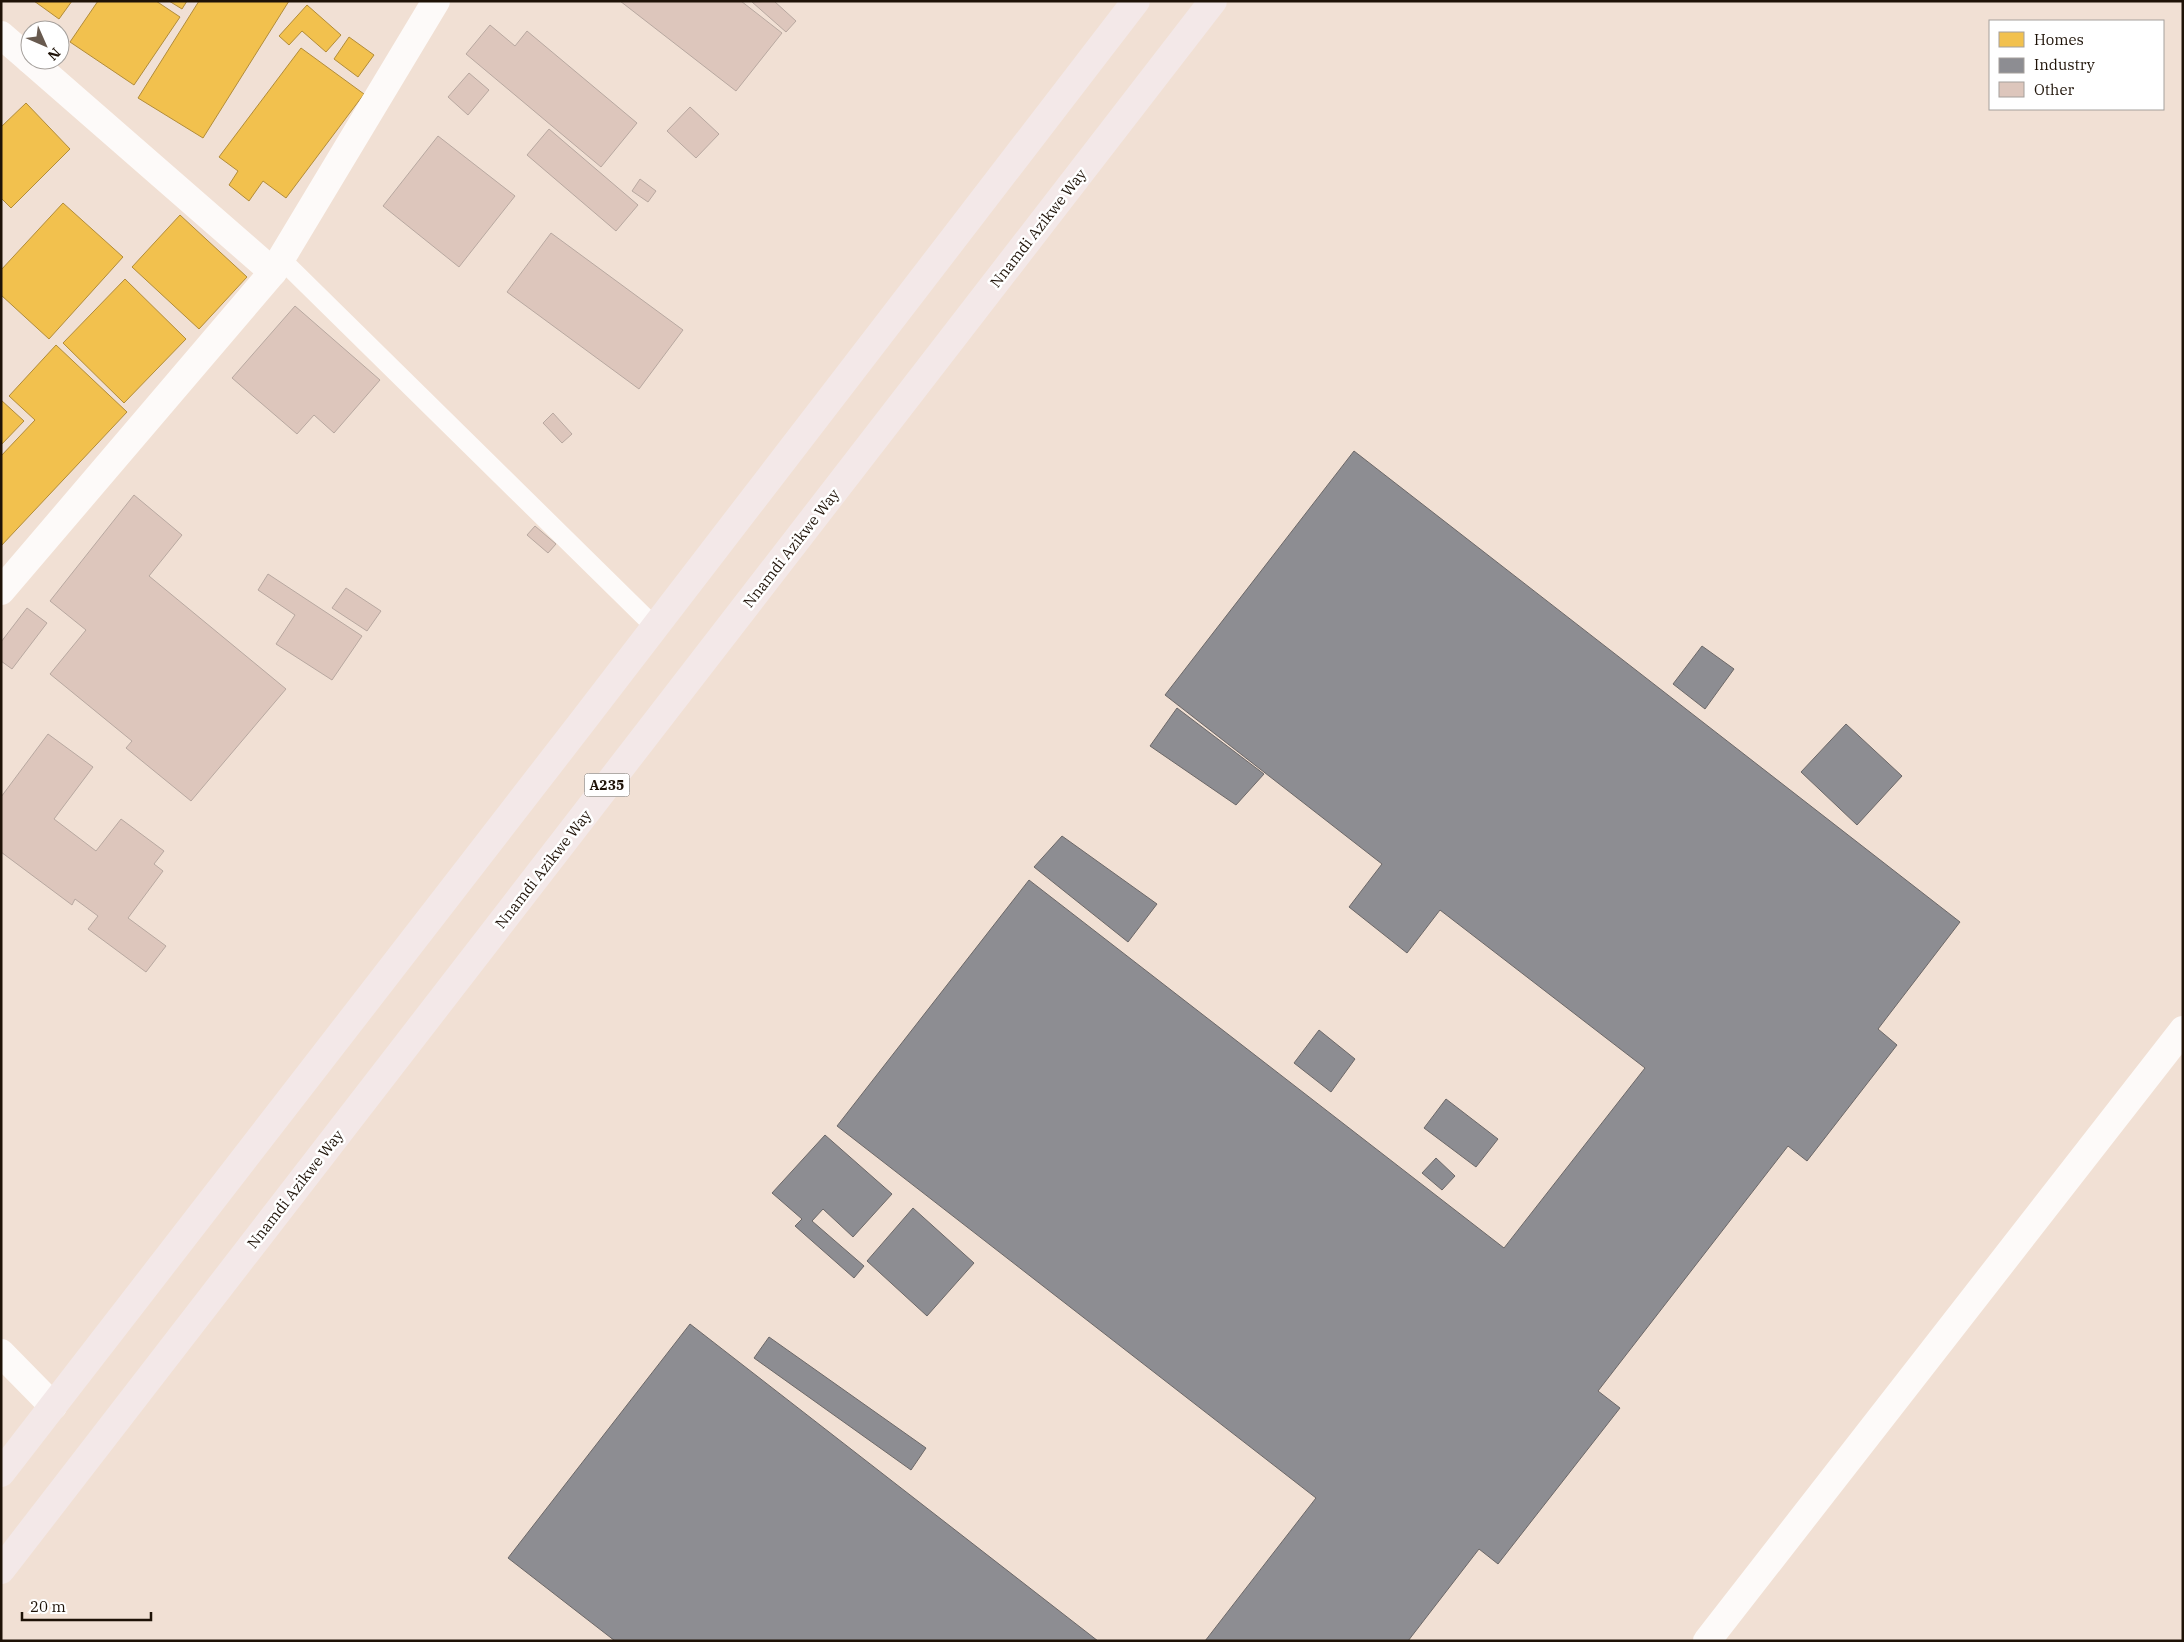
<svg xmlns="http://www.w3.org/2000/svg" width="2184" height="1642" viewBox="0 0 2184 1642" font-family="'IBM Plex Serif',serif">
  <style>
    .homes { fill: #f2c14e; stroke: #b28c39 }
    .industry { fill: #8d8d92; stroke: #6c6868 }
    .building { fill: #ddc6bc; stroke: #b8a8a0 }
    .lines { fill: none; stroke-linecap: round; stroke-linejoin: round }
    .lane { stroke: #fdfaf9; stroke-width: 19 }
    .street { stroke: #fdfaf9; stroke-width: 28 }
    .secondary { stroke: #fdfaf9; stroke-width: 28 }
    .highway { stroke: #f3e8e8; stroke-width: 28 }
    .labels { text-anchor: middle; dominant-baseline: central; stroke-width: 5; stroke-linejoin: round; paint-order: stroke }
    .shield { fill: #fff; stroke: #625951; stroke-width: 1 }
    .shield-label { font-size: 14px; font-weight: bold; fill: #1e1207 }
    .street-label { font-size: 15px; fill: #1e1207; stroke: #fff }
  </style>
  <rect width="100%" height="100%" fill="#f1e0d4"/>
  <g class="homes">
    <polygon points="34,1 72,1 59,19"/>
    <polygon points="98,1 156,1 180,17 134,85 70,42"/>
    <polygon points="169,1 187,1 182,9"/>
    <polygon points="199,1 289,1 203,138 138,98"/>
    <polygon points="307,5 341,35 326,52 302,31 289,45 279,36"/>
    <polygon points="349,37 374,55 358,77 334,59"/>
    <polygon points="301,48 364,94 286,198 263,181 249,201 229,185 238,171 219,157"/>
    <polygon points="26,103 70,149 11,208 1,198 1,127"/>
    <polygon points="63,203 123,257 49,339 1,295 1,270"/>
    <polygon points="180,215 247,277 199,329 132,267"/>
    <polygon points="125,279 186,339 124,403 63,343"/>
    <polygon points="56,345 127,412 1,546 1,456 35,420 9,396"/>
    <polygon points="1,400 24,421 1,445"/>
  </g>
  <g class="industry">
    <polygon points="1354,451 1960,922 1878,1029 1897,1045 1807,1161 1788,1146 1598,1391 1620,1408 1498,1564 1479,1549 1408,1641 1205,1641 1316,1498 837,1126 1029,880 1504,1248 1645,1068 1440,910 1407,953 1349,907 1382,864 1165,695"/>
    <polygon points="1702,646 1734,669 1705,709 1673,684"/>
    <polygon points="1177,708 1264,774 1236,805 1150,746"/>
    <polygon points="1846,724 1902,776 1857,825 1801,772"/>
    <polygon points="1062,836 1157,904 1128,942 1034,867"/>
    <polygon points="1319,1030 1355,1059 1331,1092 1294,1063"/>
    <polygon points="1446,1099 1498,1139 1476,1167 1424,1128"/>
    <polygon points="825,1135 892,1194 853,1237 823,1209 812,1221 864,1266 854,1278 795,1226 802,1219 772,1193"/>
    <polygon points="1436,1158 1455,1176 1442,1190 1422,1173"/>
    <polygon points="913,1208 974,1263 927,1316 867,1261"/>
    <polygon points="690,1324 1098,1641 615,1641 508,1558"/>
    <polygon points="769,1337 926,1448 911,1470 754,1358"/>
  </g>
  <g class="building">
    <polygon points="620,1 741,1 782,33 736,91"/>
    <polygon points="774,1 796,21 786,32 752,2"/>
    <polygon points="490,25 515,46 527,31 637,123 601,167 466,54"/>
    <polygon points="469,73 489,90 468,115 448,97"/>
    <polygon points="690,107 719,134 696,158 667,131"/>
    <polygon points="549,129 638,205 616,231 527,155"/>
    <polygon points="438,136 515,196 459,267 383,206"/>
    <polygon points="640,179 656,191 648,202 632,191"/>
    <polygon points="551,233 683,330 639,389 507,292"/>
    <polygon points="295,306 380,380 334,433 314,415 297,434 232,378"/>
    <polygon points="553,413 572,434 562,443 543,423"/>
    <polygon points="134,495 182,535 149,576 286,689 191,801 126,748 132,741 50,674 86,630 50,601"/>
    <polygon points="535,526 556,544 548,553 527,535"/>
    <polygon points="268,574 362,636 332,680 276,644 295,615 258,590"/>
    <polygon points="346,588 381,611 367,631 332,608"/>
    <polygon points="27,608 47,623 12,669 1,661 1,642"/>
    <polygon points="48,734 93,767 54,819 96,851 121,819 164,851 154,864 163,871 128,918 166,946 146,972 88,929 98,916 75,899 72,905 1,852 1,797"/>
  </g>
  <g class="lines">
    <polyline class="lane" points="281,259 655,627"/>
    <g class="street">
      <polyline points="1,35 30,60"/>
      <polyline points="30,60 273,272"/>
      <polyline points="1,591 273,272 436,1"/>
      <polyline points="1707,1641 2183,1030"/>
    </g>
    <polyline class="secondary" points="1,1353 53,1406"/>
    <g class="highway">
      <polyline points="1,1473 582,722 1136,1"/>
      <polyline points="1,1570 1213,1"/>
    </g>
  </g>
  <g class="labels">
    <rect class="shield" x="584.5" y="773.5" width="45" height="23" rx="4"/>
    <g class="shield-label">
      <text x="607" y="785">A235</text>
    </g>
    <g class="street-label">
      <text transform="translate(1038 228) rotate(-52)">Nnamdi Azikwe Way</text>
      <text transform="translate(791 548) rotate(-52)">Nnamdi Azikwe Way</text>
      <text transform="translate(543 869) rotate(-52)">Nnamdi Azikwe Way</text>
      <text transform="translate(295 1189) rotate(-52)">Nnamdi Azikwe Way</text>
    </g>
  </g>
  <rect width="2184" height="1642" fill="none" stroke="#1e1207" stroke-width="5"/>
  <rect x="1989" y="20" width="175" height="90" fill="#ffffff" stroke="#a5a09c"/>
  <rect x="1999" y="32" width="25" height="15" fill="#f2c14e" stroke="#a5a09c"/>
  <text x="2034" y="45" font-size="15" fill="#1e1207">Homes</text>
  <rect x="1999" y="58" width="25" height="15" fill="#8d8d92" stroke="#a5a09c"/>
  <text x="2034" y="70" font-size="15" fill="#1e1207">Industry</text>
  <rect x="1999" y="82" width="25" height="15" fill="#ddc6bc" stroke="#a5a09c"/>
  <text x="2034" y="95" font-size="15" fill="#1e1207">Other</text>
  <g transform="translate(45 45) rotate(135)"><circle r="24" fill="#ffffff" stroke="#a5a09c"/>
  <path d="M0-4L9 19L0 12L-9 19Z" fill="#685a4f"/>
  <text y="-8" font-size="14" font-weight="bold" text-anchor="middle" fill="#1e1207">N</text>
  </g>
  <path d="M22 1612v8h129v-8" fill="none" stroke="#1e1207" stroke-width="2.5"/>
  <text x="30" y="1612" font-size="15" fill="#1e1207" stroke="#ffffff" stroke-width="4" paint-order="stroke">20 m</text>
</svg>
